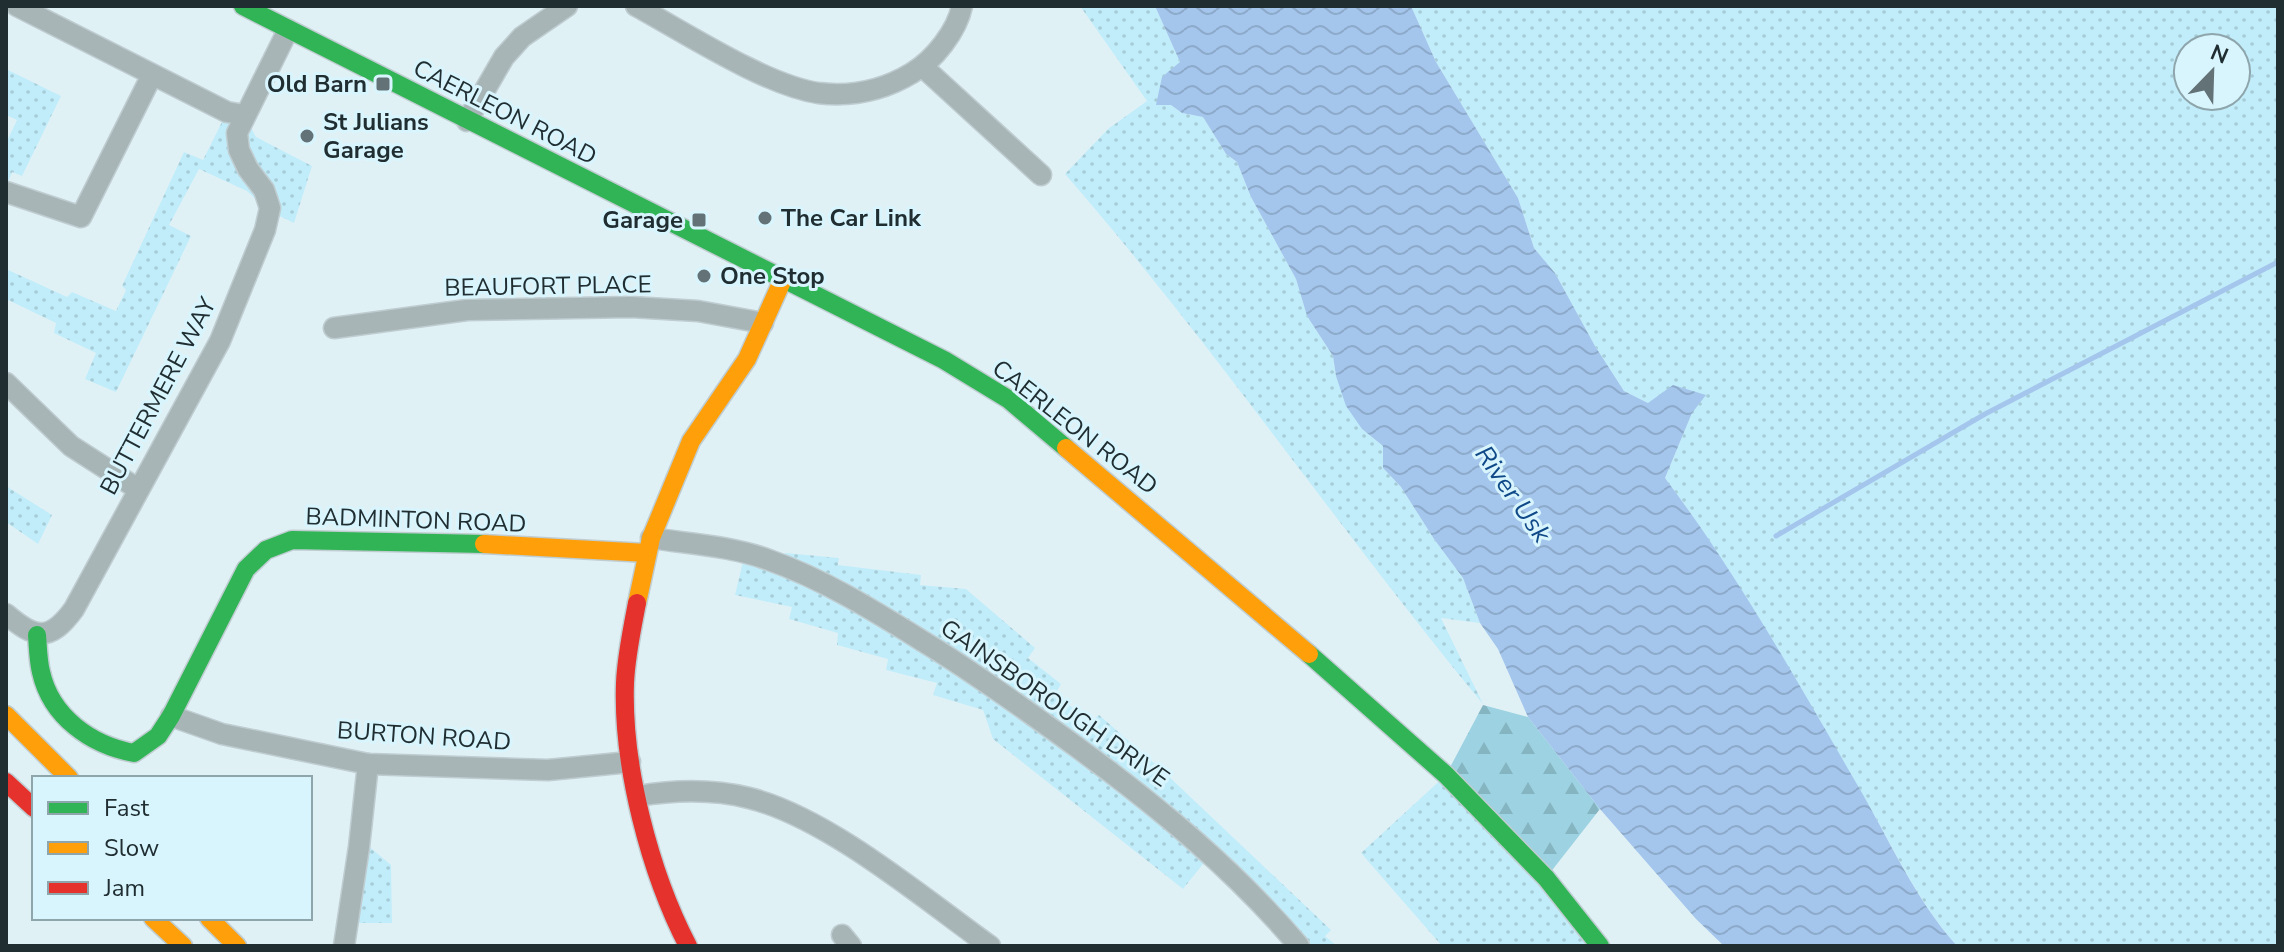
<svg xmlns="http://www.w3.org/2000/svg" width="2284" height="952" viewBox="0 0 2284 952" font-family="'Nunito Sans',sans-serif">
  <style>
    .grass { fill: url(#grass-dots); fill-rule: evenodd }
    .forest { fill: url(#forest-firs) }
    .water { fill: url(#water-waves) }
    .lines { fill: none; stroke-linecap: round; stroke-linejoin: round }
    .stream { stroke: #a4c6ec; stroke-width: 5 }
    .street-casing { stroke: #bfcdd1; stroke-width: 23 }
    .fast-casing { stroke: #bfcdd1; stroke-width: 21 }
    .slow-casing { stroke: #bfcdd1; stroke-width: 21 }
    .jam-casing { stroke: #bfcdd1; stroke-width: 21 }
    .street { stroke: #a7b5b7; stroke-width: 20 }
    .fast { stroke: #30b455; stroke-width: 18 }
    .slow { stroke: #ff9f0a; stroke-width: 18 }
    .jam { stroke: #e5322d; stroke-width: 18 }
    .poi-dot { fill: #637277; stroke: #d8f5fe; stroke-width: 3 }
    .labels { text-anchor: middle; dominant-baseline: central; stroke-width: 6; stroke-linejoin: round; paint-order: stroke }
    .poi-label { font-size: 24px; font-weight: bold; fill: #202e32; stroke: #d8f5fe; text-anchor: start }
    .street-label { font-size: 24px; fill: #202e32; stroke: #d8f5fe }
    .water-label { font-size: 26px; font-style: italic; fill: #104987; stroke: #d8f5fe }
  </style>
  <defs>
    <pattern id="grass-dots" width="8" height="8" patternUnits="userSpaceOnUse" patternTransform="scale(2)"><rect width="8" height="8" fill="#c1edfa"/><path d="M2 2h.1M6 6h.1" fill="none" stroke="#a6ccd7" stroke-width="1.8" stroke-linecap="round"/></pattern>
    <pattern id="forest-firs" width="22" height="20" patternUnits="userSpaceOnUse" patternTransform="scale(2)"><rect width="22" height="20" fill="#9cd2e1"/><path d="M5 1l3.5 6h-7zM16 11l3.5 6h-7z" fill="#86b5c2"/></pattern>
    <pattern id="water-waves" width="16" height="10" patternUnits="userSpaceOnUse" patternTransform="scale(2)"><rect width="16" height="10" fill="#a4c6ec"/><path d="M0 5q4-4 8 0t8 0" fill="none" stroke="#8daacb"/></pattern>
  </defs>
  <rect width="100%" height="100%" fill="#e0f1f6"/>
  <g class="grass">
    <path d="M 1080,6 L 1155,6 L 1180,62 L 1171,105 L 1182,113 L 1203,117 L 1226,154 L 1237,162 L 1251,197 L 1296,279 L 1307,316 L 1333,356 L 1336,376 L 1362,429 L 1383,446 L 1383,468 L 1401,487 L 1434,539 L 1463,578 L 1480,623 L 1441,618 L 1483,704 C 1340,531 1213,344 1065,174 L 1108,129 L 1147,101 Z"/>
    <path d="M 1411,6 L 2278,6 L 2278,946 L 1957,946 C 1916,900 1892,844 1861,792 C 1799,685 1739,577 1665,478 L 1692,413 L 1648,403 L 1624,391 L 1595,346 L 1555,273 L 1534,248 L 1518,198 L 1436,62 ZM 2188,48 L 2236,48 L 2236,96 L 2188,96 Z"/>
    <polygon points="6,69 61,96 22,176 12,172 6,187 6,143 17,120 6,115"/>
    <polygon points="227,112 244,115 256,137 312,166 294,223 269,211 247,191 199,169 169,225 191,236 116,392 85,379 96,353 54,333 56,323 6,299 6,269 67,297 72,292 116,311 126,290 122,286 184,152 203,160"/>
    <polygon points="6,486 52,515 38,544 6,522"/>
    <polygon points="745,553 769,560 786,553 839,558 838,565 921,575 920,585 966,589 1035,648 1028,658 1061,684 1056,693 1089,723 1099,715 1163,771 1331,930 1325,936 1337,946 1299,946 1211,854 1183,889 993,739 983,710 933,695 937,683 886,670 888,659 837,645 838,633 789,619 792,607 735,595"/>
    <polygon points="1446,775 1600,946 1442,946 1361,853"/>
    <polygon points="360,839 391,865 392,923 348,923"/>
  </g>
  <polygon class="forest" points="1483,705 1528,717 1600,809 1546,878 1446,775"/>
  <path class="water" d="M 1155,6 L 1411,6 L 1436,62 L 1518,198 L 1534,248 L 1555,273 L 1595,346 L 1624,391 L 1648,403 L 1673,385 L 1706,395 L 1692,413 L 1665,478 C 1738,575 1797,681 1858,786 C 1890,841 1915,899 1957,946 L 1724,946 L 1696,919 L 1600,809 L 1528,717 L 1498,649 L 1480,623 L 1463,578 L 1434,539 L 1401,487 L 1383,468 L 1383,446 L 1362,429 L 1346,406 L 1336,376 L 1333,356 L 1307,316 L 1296,279 L 1251,197 L 1237,162 L 1226,154 L 1203,117 L 1182,113 L 1171,105 L 1156,105 L 1162,77 L 1180,62 Z"/>
  <g class="lines">
    <polyline class="stream" points="1776,536 1985,414 2278,262"/>
    <g class="street-casing">
      <g id="street">
        <polyline points="17,6 227,112 244,115"/>
        <path d="M 636,6 C 684,32 765,85 818,93 C 851,97 884,90 912,73 C 934,60 957,31 962,6"/>
        <polyline points="923,67 1041,175"/>
        <polyline points="467,121 504,57 522,37 567,6"/>
        <polyline points="6,192 81,217 152,75"/>
        <polyline points="334,328 467,310 631,307 698,311 763,323"/>
        <polyline points="6,383 71,446 138,489"/>
        <path d="M 651,538 C 690,544 732,546 769,560 C 826,580 879,614 929,645 C 979,676 1026,710 1074,745 C 1156,805 1233,868 1299,946"/>
        <path d="M 6,614 C 35,639 50,642 74,609 L 220,341 L 265,230 L 270,208 L 264,190 L 248,169 L 239,150 L 237,133 L 288,30"/>
        <polyline points="171,716 222,734 368,764 548,770 630,762"/>
        <path d="M 638,796 C 674,790 713,789 749,798 C 827,817 923,898 990,946"/>
        <polyline points="842,935 851,946"/>
        <polyline points="344,946 359,847 368,764"/>
      </g>
    </g>
    <g class="fast-casing">
      <g id="fast">
        <polyline points="243,6 944,360 1008,399 1066,448"/>
        <path d="M 37,635 C 38,647 38,660 41,672 C 51,717 91,745 134,753 L 158,736 L 171,716 L 246,569 L 266,550 L 292,540 L 484,544"/>
        <polyline points="1309,654 1446,775 1546,878 1600,946"/>
      </g>
    </g>
    <g class="slow-casing">
      <g id="slow">
        <polyline points="1066,448 1309,654"/>
        <polyline points="484,544 647,553"/>
        <polyline points="637,603 651,538 691,441 747,359 784,277"/>
        <polyline points="6,715 69,778"/>
        <polyline points="153,918 183,946"/>
        <polyline points="209,918 237,946"/>
      </g>
    </g>
    <g class="jam-casing">
      <g id="jam">
        <path d="M 637,603 C 632,629 626,657 625,683 C 622,766 650,873 688,946"/>
        <polyline points="6,782 34,808"/>
      </g>
    </g>
    <use href="#street" class="street"/>
    <use href="#fast" class="fast"/>
    <use href="#slow" class="slow"/>
    <use href="#jam" class="jam"/>
  </g>
  <g class="poi-dot">
    <rect x="375" y="76" width="16" height="16" rx="4"/>
    <circle cx="307" cy="136" r="8"/>
    <circle cx="765" cy="218" r="8"/>
    <rect x="691" y="212" width="16" height="16" rx="4"/>
    <circle cx="704" cy="276" r="8"/>
  </g>
  <g class="labels">
    <g class="poi-label">
      <text x="367" y="84" text-anchor="end">Old Barn</text>
      <text x="323" y="122">St Julians<tspan x="323" dy="28">Garage</tspan></text>
      <text x="781" y="218">The Car Link</text>
      <text x="683" y="220" text-anchor="end">Garage</text>
      <text x="720" y="276">One Stop</text>
    </g>
    <g class="street-label">
      <text transform="translate(505 112) rotate(27)">CAERLEON ROAD</text>
      <text transform="translate(548 286) rotate(-1)">BEAUFORT PLACE</text>
      <text transform="translate(158 396) rotate(-62)">BUTTERMERE WAY</text>
      <text transform="translate(1075 427) rotate(38)">CAERLEON ROAD</text>
      <text transform="translate(416 520) rotate(2)">BADMINTON ROAD</text>
      <text transform="translate(1055 703) rotate(35)">GAINSBOROUGH DRIVE</text>
      <text transform="translate(424 736) rotate(4)">BURTON ROAD</text>
    </g>
    <g class="water-label">
      <text transform="translate(1513 494) rotate(55)">River Usk</text>
    </g>
  </g>
  <rect width="2284" height="952" fill="none" stroke="#202e32" stroke-width="16"/>
  <rect x="32" y="776" width="280" height="144" fill="#d8f5fe" stroke="#8ea5ac" stroke-width="2"/>
  <rect x="48" y="802" width="40" height="12" fill="#30b455" stroke="#8ea5ac" stroke-width="2"/>
  <text x="104" y="816" font-size="24" fill="#202e32">Fast</text>
  <rect x="48" y="842" width="40" height="12" fill="#ff9f0a" stroke="#8ea5ac" stroke-width="2"/>
  <text x="104" y="856" font-size="24" fill="#202e32">Slow</text>
  <rect x="48" y="882" width="40" height="12" fill="#e5322d" stroke="#8ea5ac" stroke-width="2"/>
  <text x="104" y="896" font-size="24" fill="#202e32">Jam</text>
  <g transform="translate(2212 72) rotate(23)"><circle r="38" fill="#d8f5fe" stroke="#8ea5ac" stroke-width="2"/>
  <path d="M0-6L14 30L0 20L-14 30Z" fill="#637277"/>
  <text y="-12" font-size="22" font-weight="bold" text-anchor="middle" fill="#202e32">N</text>
  </g>
</svg>
